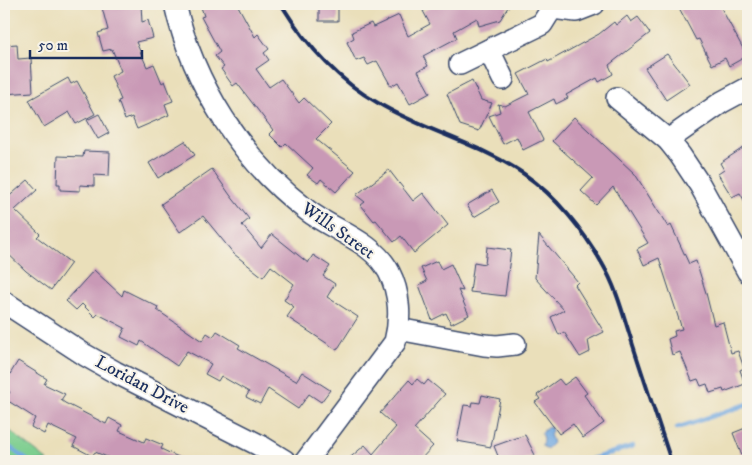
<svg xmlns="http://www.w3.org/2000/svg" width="752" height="465" viewBox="0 0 752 465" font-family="'IM FELL DW Pica',serif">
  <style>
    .green { fill: #7dce8f; stroke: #4c7e76 }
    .water { fill: #71a8e0; stroke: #466c9f }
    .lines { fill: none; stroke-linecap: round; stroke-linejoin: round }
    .stream { stroke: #71a8e0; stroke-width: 4.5 }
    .building { fill: #c999b6 }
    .minor-casing { stroke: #3a496c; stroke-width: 24 }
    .minor { stroke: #fff; stroke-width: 21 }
    .rail { stroke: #1b2f5e; stroke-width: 4 }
    .labels { text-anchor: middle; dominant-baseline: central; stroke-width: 4; stroke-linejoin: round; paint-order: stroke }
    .street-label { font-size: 18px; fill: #1b2f5e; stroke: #f7f3e8 }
  </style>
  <rect width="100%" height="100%" fill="#f7f3e8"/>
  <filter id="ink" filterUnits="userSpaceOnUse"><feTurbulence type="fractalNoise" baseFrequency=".02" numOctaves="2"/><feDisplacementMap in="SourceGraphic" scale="10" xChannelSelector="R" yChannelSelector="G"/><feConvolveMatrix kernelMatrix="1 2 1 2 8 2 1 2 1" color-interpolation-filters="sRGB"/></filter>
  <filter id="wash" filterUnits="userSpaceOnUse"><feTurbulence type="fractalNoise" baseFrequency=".0096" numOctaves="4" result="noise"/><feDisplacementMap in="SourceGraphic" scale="20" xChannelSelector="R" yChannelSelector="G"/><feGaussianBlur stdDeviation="1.12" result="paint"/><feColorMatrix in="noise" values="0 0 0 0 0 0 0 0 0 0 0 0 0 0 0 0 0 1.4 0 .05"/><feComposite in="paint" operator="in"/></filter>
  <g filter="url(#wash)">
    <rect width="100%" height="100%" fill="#eadfba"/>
    <polygon class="green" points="4,426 48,461 4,461"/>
    <polygon class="water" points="548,427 551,428 552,431 550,434 553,443 547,449 542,446 543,439 541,433"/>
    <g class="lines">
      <g class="stream">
        <polyline points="677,428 748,404"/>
        <polyline points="4,443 28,461"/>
        <polyline points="586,461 633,446"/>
      </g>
    </g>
    <g id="blocks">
      <g class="building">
        <polygon points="101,4 141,4 142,22 148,20 153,38 136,42 147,67 154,64 162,83 165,81 173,101 165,104 169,115 137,129 132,117 125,120 118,101 121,100 111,76 121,71 112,49 103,51 98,33 108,30"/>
        <polygon points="200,4 237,4 255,37 258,34 269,49 264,53 269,60 256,69 269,87 281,79 299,103 304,98 331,124 316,139 355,171 336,192 321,179 318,183 307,175 313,168 286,143 282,147 269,134 273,130 237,83 233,86 221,69 224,67 215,56 220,52 201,17 204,16"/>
        <rect x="319" y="4" width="19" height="17"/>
        <polygon points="437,4 510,4 500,20 479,26 477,18 454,31 457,38 423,56 428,66 418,71 430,93 410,104 398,82 391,86 377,61 368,65 364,58 356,61 347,42 354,38 352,32 371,23 373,27 399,15 408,36 430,24 423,11"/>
        <polygon points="677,4 719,4 747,56 729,66 725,58 712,65 699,39 696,40"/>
        <polygon points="627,16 631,22 638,17 650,33 609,65 613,74 599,82 597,78 566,95 568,98 556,104 554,99 529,112 543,140 523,150 517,137 503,144 489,116 500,112 498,104 505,106 529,94 518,74 547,59 548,62 599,34 614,22 616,25"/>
        <polygon points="17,44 18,59 31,58 33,92 4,94 4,45"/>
        <polygon points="667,54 690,84 666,100 645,68"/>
        <polygon points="68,78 71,84 77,81 95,114 76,124 69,112 44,127 29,100"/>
        <polygon points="472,81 481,100 492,103 479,131 460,125 447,94"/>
        <polygon points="99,114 109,133 98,139 87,120"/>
        <polygon points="574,117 635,174 668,227 671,225 689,264 696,261 706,293 714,325 723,322 731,353 738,351 744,368 740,370 745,384 724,392 723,389 710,393 707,384 701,386 698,379 692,381 680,352 672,355 668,339 675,336 674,331 682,329 659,258 644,265 637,249 648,243 613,187 596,205 581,191 593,178 552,141"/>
        <polygon points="185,141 195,155 158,178 149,163"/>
        <polygon points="743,148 748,157 748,207 740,193 732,197 718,174 724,170 720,163"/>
        <polygon points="84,151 110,152 109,176 94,175 94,186 80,185 80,191 60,190 60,184 57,184 58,156 83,157"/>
        <polygon points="212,169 230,195 249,219 242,225 261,248 272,234 308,263 313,255 330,266 323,276 335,284 327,297 358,317 337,350 287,317 294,307 284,300 294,284 271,266 263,277 234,254 203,216 180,232 161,204"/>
        <polygon points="389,170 413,201 423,193 448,225 414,253 401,236 394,242 376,220 374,221 361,205 365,202 356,195"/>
        <polygon points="28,180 37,190 15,210 40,234 37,237 71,263 51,290 26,271 4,250 4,199 5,200"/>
        <polygon points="492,190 499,202 474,217 467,205"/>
        <polygon points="539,235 578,282 575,285 604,332 588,340 590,352 580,357 564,332 559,335 551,317 564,310 535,278"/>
        <polygon points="487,247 511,250 505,296 470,292 474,262 485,264"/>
        <polygon points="437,261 441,269 451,264 463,291 458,290 469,315 451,324 446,313 432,320 419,285 427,281 421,268"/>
        <polygon points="94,270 122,296 124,290 158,307 157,310 202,341 207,333 213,337 217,331 240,345 238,348 296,381 302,372 330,390 321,402 309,394 298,409 268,389 260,404 246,397 249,392 221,376 218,381 205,374 211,364 187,351 177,366 141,341 139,346 121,337 125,328 98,314 95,317 82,304 76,310 66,301"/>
        <polygon points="18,361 47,379 44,384 65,394 61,400 65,403 106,424 109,418 122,425 119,431 144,442 146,438 163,445 161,449 187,461 117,461 95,452 92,456 73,446 77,439 48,425 44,434 31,427 35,418 5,399 10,392 4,388 4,384"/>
        <polygon points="575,377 587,393 584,395 604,423 583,438 573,424 559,434 535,402 540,399 537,395 559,379 564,385"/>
        <polygon points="417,379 424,385 428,380 445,394 414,429 433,446 419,461 346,461 365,445 373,454 396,427 380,413 409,380 413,384"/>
        <polygon points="482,395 500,399 491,447 457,441 464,405 472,406 473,402 480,403"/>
        <polygon points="748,427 748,461 744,461 733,433"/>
        <polygon points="525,435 535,455 519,461 500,461 494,446"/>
      </g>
    </g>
  </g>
  <g filter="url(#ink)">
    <use href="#blocks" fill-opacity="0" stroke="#3a496c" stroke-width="1"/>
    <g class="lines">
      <g class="minor-casing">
        <g id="minor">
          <path d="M 175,4 C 193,84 242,161 308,211 C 334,231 373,241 389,272 C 400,293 401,319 395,342 L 306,461"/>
          <polyline points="552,8 576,11 594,4"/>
          <polyline points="489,50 503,79"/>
          <polyline points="460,64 542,24 552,8 549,4"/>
          <polyline points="617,98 668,140 680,155 700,185 748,272"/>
          <polyline points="668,140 722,102 748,88"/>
          <polyline points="4,302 85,355 115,372 259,445 285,461"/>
          <polyline points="398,329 484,345 497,346 515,344"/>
        </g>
      </g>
      <use href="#minor" class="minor"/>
      <path class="rail" d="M 281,4 C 305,43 337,80 378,103 C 424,131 479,143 524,174 C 556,196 584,231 603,265 C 616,287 623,314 631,339 C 644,380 658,421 671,461"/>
    </g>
  </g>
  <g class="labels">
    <g class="street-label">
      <text transform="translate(338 231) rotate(35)">Wills Street</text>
      <text transform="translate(142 385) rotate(28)">Loridan Drive</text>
    </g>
  </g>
  <rect width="752" height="465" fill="none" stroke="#f7f3e8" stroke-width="20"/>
  <path d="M30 50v8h112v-8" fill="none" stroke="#1b2f5e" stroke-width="2.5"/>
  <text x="38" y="50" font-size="15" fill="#1b2f5e" stroke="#f7f3e8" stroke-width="4" paint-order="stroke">50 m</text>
</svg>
